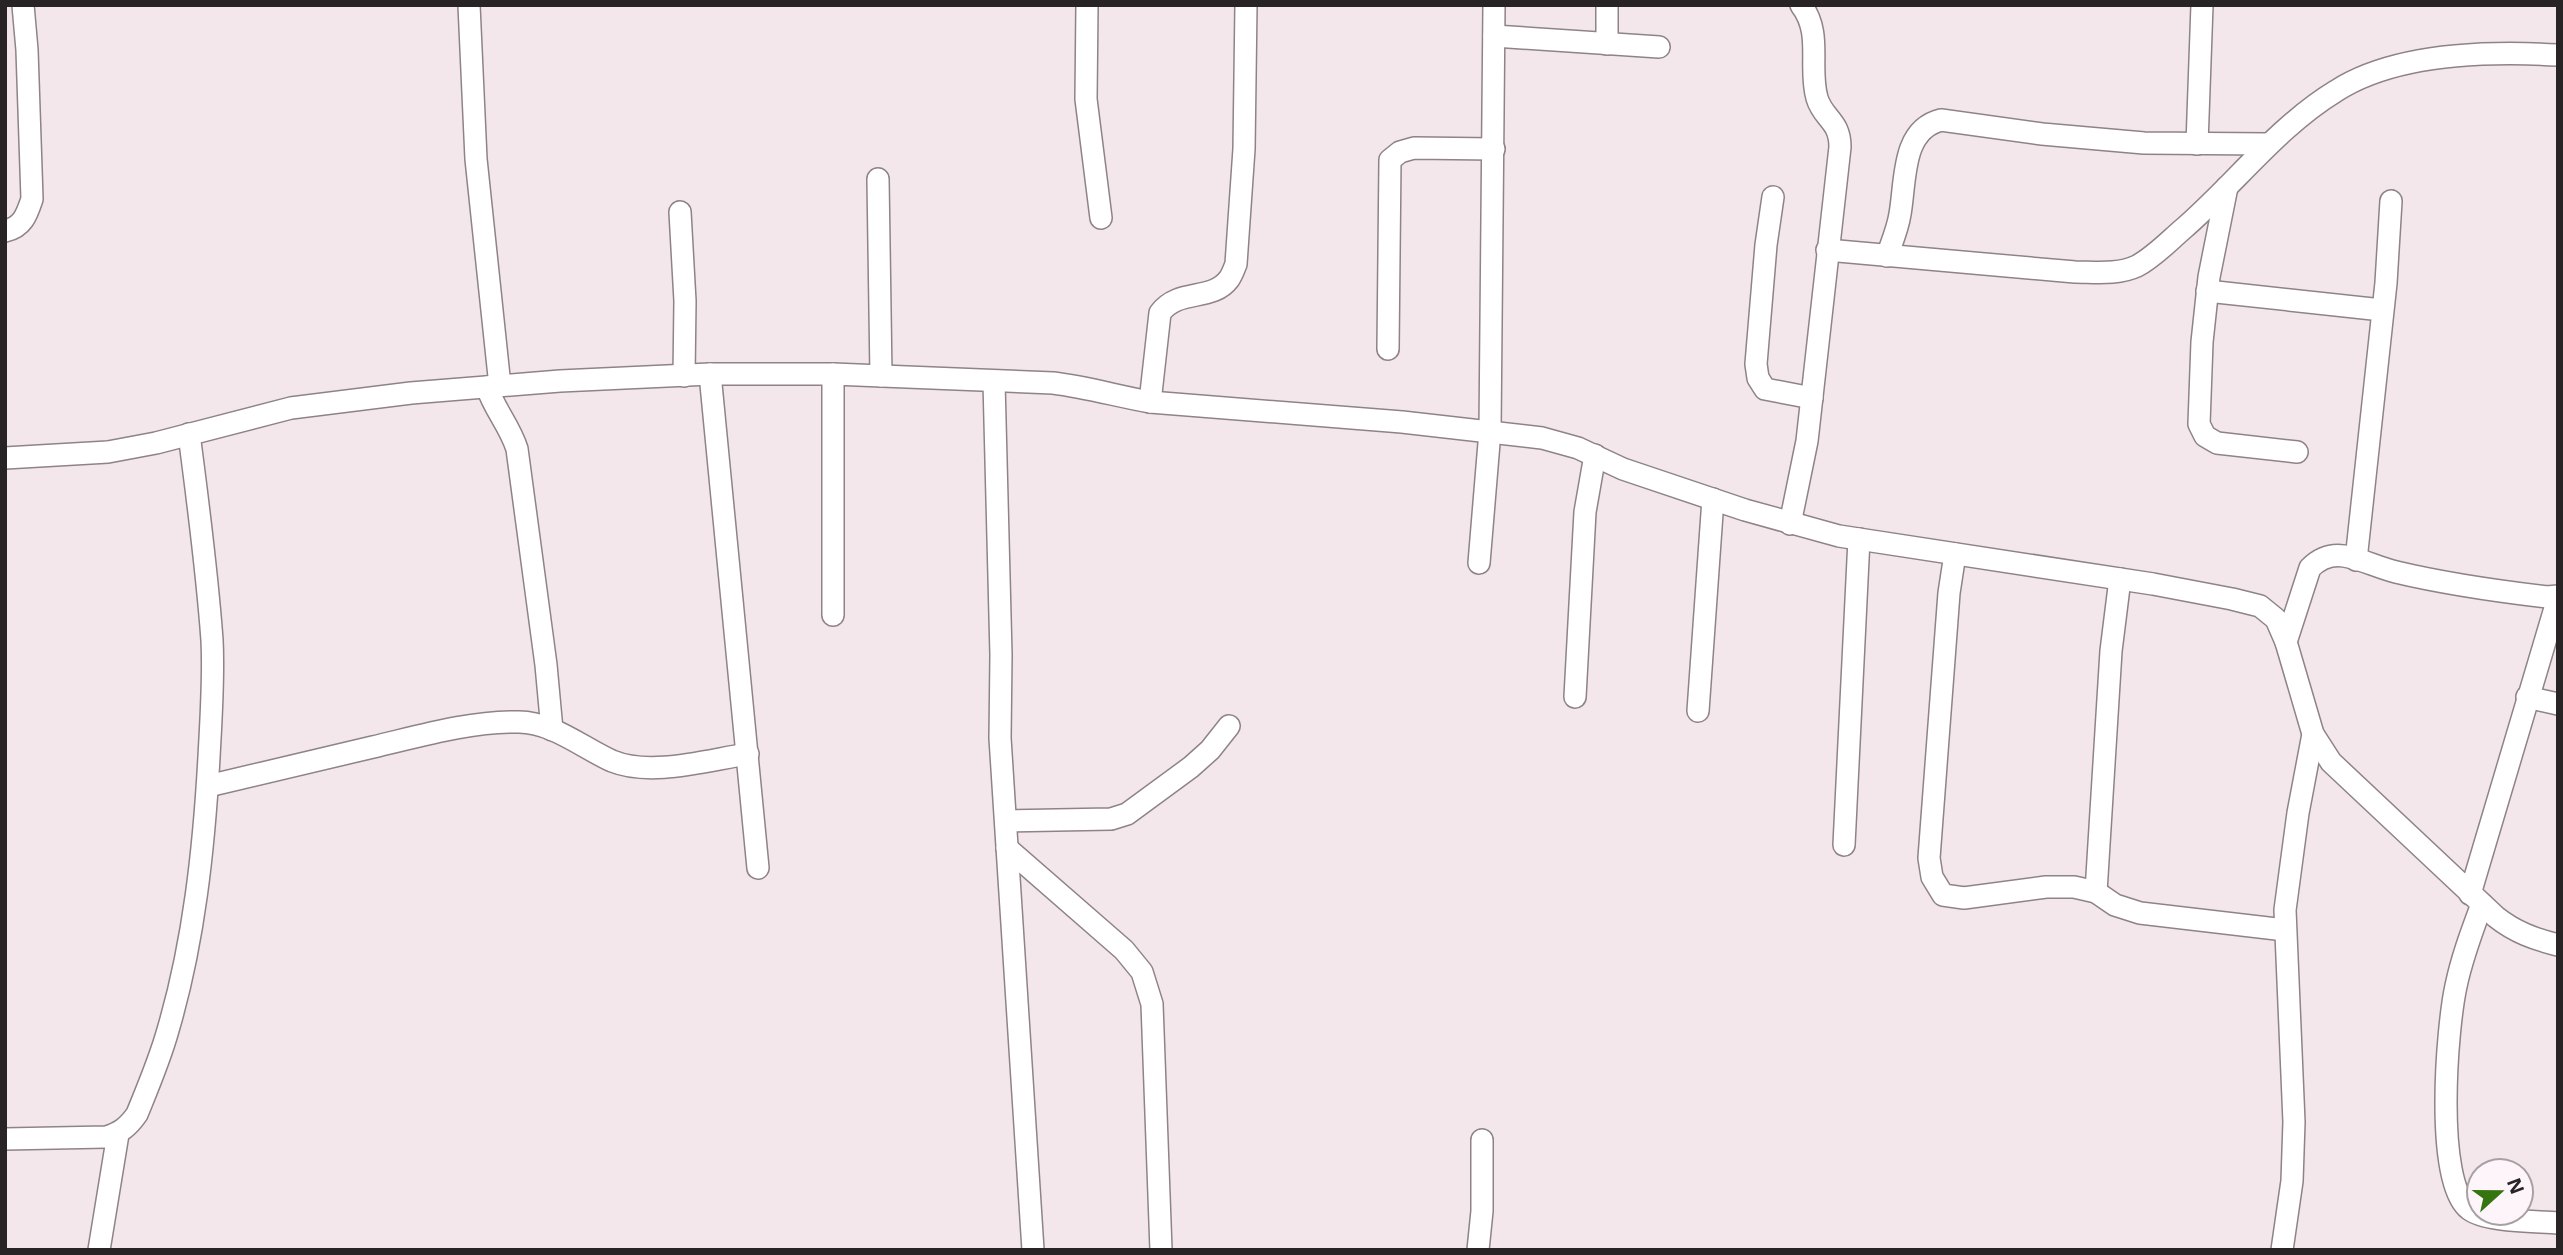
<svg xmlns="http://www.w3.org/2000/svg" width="2563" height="1255" viewBox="0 0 2563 1255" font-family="'Noto Sans',sans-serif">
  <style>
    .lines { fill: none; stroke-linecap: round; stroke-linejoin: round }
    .minor-casing { stroke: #8e8387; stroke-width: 24 }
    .minor { stroke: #fff; stroke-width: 21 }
  </style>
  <rect width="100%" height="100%" fill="#f4e7ec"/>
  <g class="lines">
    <g class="minor-casing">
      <g id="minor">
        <polyline points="469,5 476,159 500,386"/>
        <polyline points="1087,5 1086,99 1101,218"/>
        <polyline points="1494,36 1659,47"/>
        <polyline points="1607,44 1607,5"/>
        <polyline points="2197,144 2202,5"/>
        <polyline points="878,179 881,376"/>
        <polyline points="2227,187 2209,277 2202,342 2199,424 2205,436 2217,443 2297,452"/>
        <polyline points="1773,197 1766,245 1756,364 1758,378 1765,389 1812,398"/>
        <polyline points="680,212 685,301 684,376"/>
        <path d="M 5,231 C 23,227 27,214 32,199 L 27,50 L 23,5"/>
        <path d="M 1827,250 L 2075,272 C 2095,272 2118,275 2137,266 C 2154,257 2169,241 2183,229 C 2235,184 2277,127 2336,91 C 2395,53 2489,51 2558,55"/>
        <path d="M 1887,256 C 1892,242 1898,228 1900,214 C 1906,181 1901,130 1941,120 L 2042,134 L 2144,143 L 2268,144"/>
        <polyline points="2207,291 2382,310"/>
        <polyline points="1388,349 1390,160 1400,152 1414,148 1494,149"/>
        <polyline points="710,374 758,868"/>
        <polyline points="833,374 833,615"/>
        <polyline points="994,382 1001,655 1000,738 1033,1250"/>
        <path d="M 487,387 C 494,409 510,426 517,449 L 546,665 L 552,730"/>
        <path d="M 1150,402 L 1160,313 C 1178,288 1212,302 1229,279 C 1232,275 1234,269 1236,264 L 1244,149 L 1246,5"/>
        <path d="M 5,458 L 108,452 L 156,443 L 291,408 L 411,393 L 560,381 L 710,374 L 833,374 L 1053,383 C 1086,387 1117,396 1150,402 L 1402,422 L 1542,438 L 1578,448 L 1623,469 L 1745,510 L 1839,536 L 2153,584 L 2232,599 L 2260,606 L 2276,619 L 2286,642 L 2313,734 L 2331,762 L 2496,917 C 2515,932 2534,939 2558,945"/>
        <path d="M 1790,524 L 1807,441 L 1840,147 C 1840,120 1823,119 1817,98 C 1808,67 1823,33 1801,5"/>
        <polyline points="1955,554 1949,593 1929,858 1932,877 1943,895 1964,898 2046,887 2074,887 2096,892 2115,905 2140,913 2285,930"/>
        <polyline points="2356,560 2386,283 2391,201"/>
        <polyline points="1479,563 1490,431 1494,5"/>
        <path d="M 2286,642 L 2310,568 C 2319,559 2331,554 2344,556 C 2362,559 2379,568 2396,572 C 2446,584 2496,591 2547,597 L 2558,596"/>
        <polyline points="1575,697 1585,512 1595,455"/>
        <polyline points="2527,697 2558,704"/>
        <polyline points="1698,711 1713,499"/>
        <path d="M 208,786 C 263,773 318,760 373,747 C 420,736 471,721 519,722 C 552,722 583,748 612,761 C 651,777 707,760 748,754"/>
        <polyline points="1006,821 1111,819 1127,814 1191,767 1210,750 1229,726"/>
        <polyline points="1844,845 1859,539"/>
        <polyline points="1007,848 1124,950 1142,972 1152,1004 1161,1250"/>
        <polyline points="2096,892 2111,651 2120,579"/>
        <polyline points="2470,894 2558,598"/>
        <path d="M 2482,904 C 2472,931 2462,957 2456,986 C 2447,1027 2434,1182 2469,1209 C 2485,1222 2536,1221 2558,1223"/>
        <path d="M 5,1139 L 106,1137 C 120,1133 128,1127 137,1114 C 148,1087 160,1059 168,1030 C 194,942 204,848 209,757 C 211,718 214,678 212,640 C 207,571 198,502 189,434"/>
        <polyline points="99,1250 118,1134"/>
        <polyline points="1478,1250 1482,1211 1482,1140"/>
        <polyline points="2282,1250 2292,1181 2294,1122 2285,910 2298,813 2313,734"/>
      </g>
    </g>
    <use href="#minor" class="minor"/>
  </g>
  <rect width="2563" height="1255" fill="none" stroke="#282325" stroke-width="14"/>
  <g transform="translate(2500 1192) rotate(69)"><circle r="33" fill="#fdf5f9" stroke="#a8a1a4" stroke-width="2"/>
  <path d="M0-5L12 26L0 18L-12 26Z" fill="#347510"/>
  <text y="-10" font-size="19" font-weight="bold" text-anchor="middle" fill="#282325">N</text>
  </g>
</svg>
